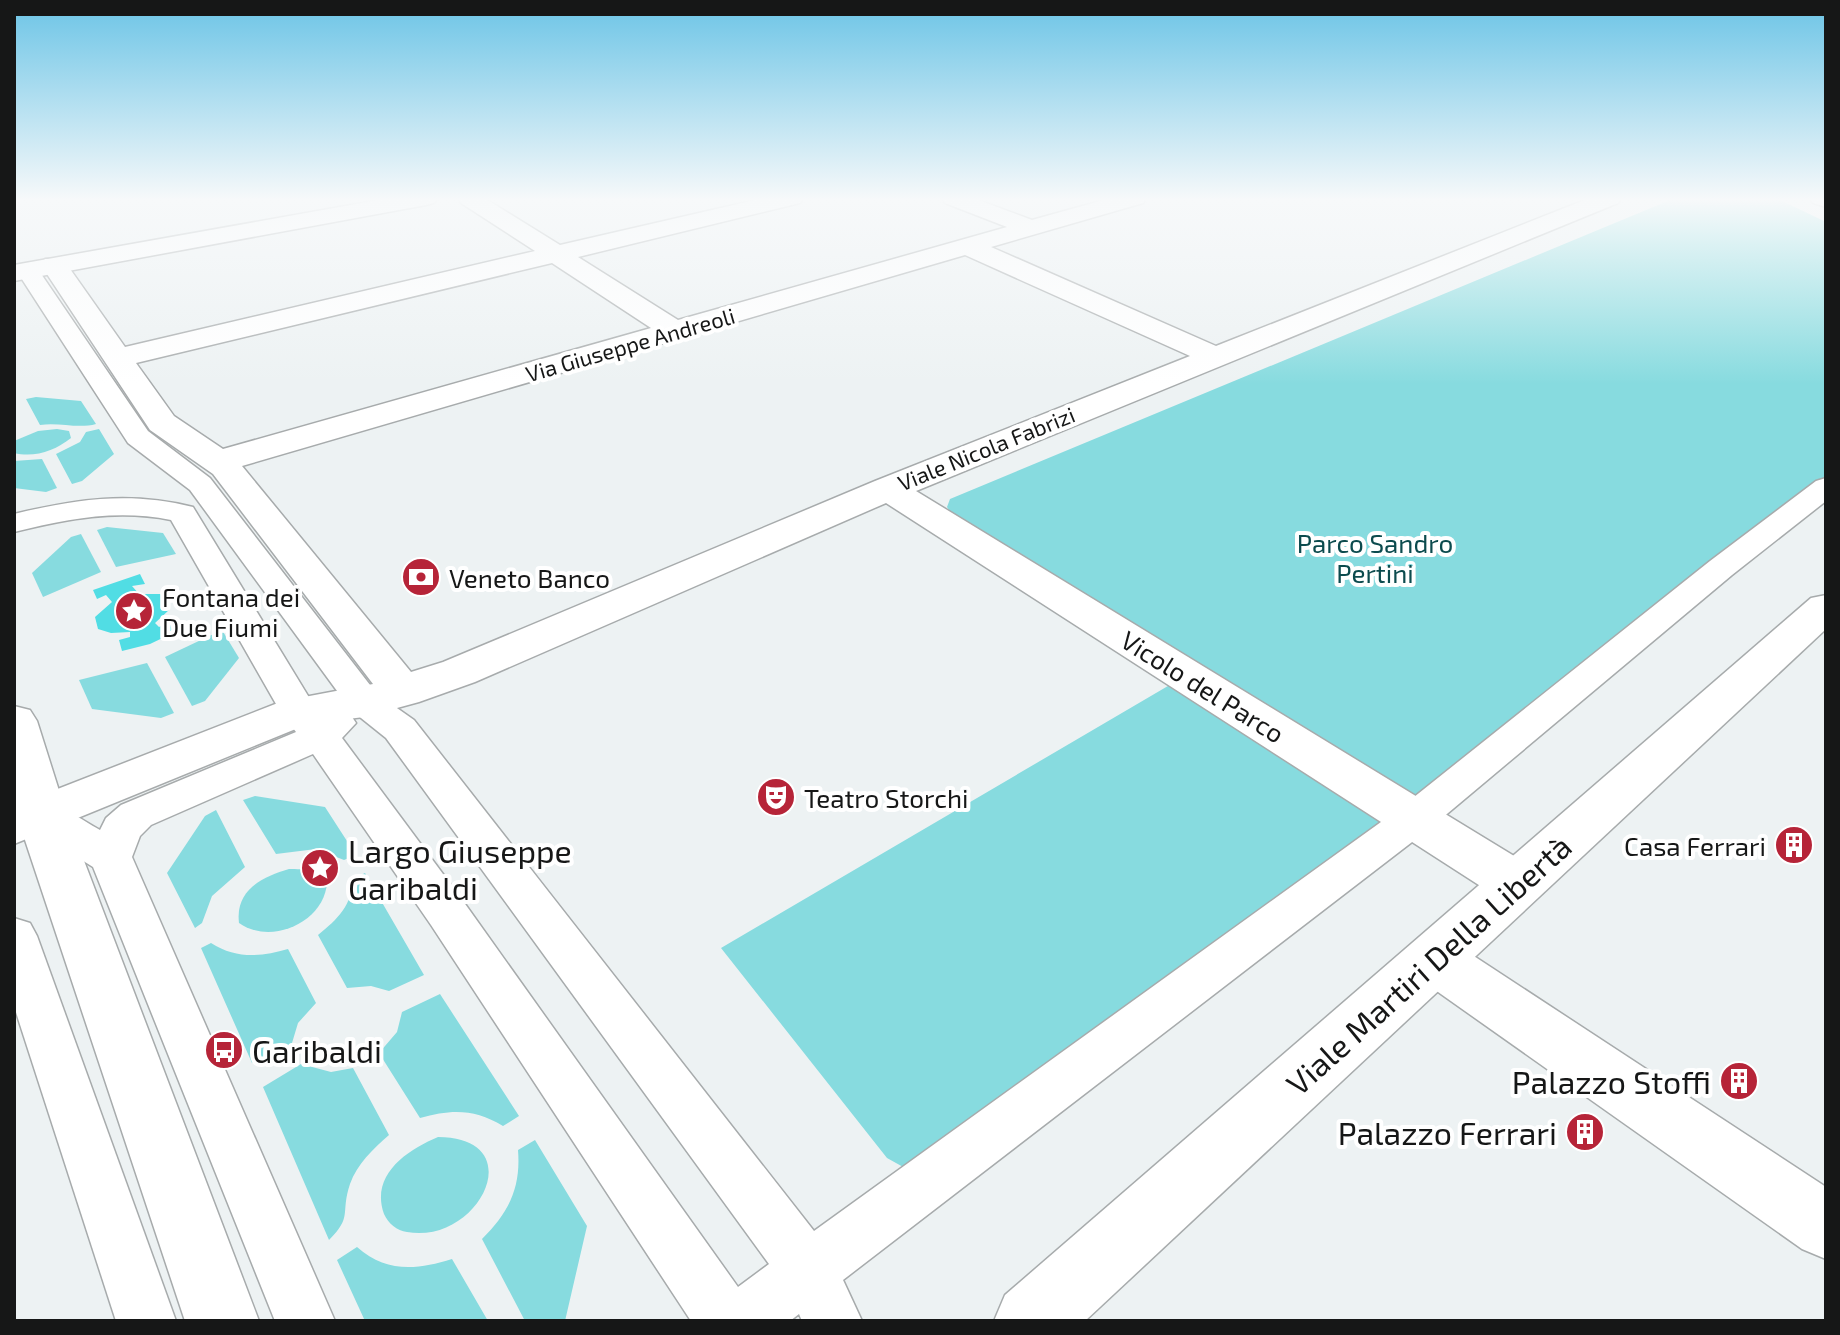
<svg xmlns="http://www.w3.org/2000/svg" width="1840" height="1335" viewBox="0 0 1840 1335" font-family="'Exo 2',sans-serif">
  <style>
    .green { fill: #87dbdf }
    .water { fill: #51dde4 }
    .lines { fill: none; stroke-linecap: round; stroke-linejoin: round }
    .service-casing { stroke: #a7abac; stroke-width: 3 }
    .minor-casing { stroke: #a7abac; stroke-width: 3 }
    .tertiary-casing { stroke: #a7abac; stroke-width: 3 }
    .service { fill: #fff; fill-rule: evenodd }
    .minor { fill: #fff; fill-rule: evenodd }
    .tertiary { fill: #fff; fill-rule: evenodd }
    .labels { text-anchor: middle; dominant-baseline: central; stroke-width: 8; stroke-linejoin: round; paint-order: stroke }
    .far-street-label { font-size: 22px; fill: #161717; stroke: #fff }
    .park-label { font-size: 26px; fill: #0c4b4e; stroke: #fff }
    .poi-label { font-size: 26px; fill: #161717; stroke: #fff; text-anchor: start }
    .street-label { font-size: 26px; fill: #161717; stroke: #fff }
    .near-poi-label { font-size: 32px; fill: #161717; stroke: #fff; text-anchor: start }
    .near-street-label { font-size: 32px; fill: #161717; stroke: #fff }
  </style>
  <rect width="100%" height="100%" fill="#edf2f3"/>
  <g class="green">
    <polygon points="1675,198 1776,198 1826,222 1826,479 964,1151 905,1168 887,1158 721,948 1185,676 954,518 947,507 950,499"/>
    <path d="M 36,397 L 81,401 L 96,424 C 78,429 59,422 40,425 L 26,399 Z"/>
    <path d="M 57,429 L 69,431 L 71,438 C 55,451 34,458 14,453 L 14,441 L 38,431 Z"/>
    <polygon points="99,429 114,454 82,481 72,484 56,454 80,442 86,432"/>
    <polygon points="42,459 57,488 46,492 14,488 14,461"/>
    <polygon points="107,527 163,533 176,554 116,567 97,530"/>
    <polygon points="81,534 101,572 43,597 32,573 71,537"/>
    <polygon points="222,630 239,658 205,701 192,706 165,657"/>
    <polygon points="147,663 174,713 161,718 92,709 79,680"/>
    <polygon points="255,796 325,807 356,855 344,860 316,849 276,854 243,800"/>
    <polygon points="216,810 245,867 212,896 202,923 195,928 167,873 205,816"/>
    <path d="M 289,869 C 305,869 316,870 327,882 C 325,922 271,946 239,923 C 235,890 262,877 289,869 Z"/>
    <path d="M 365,873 L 424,975 L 389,991 L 371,986 L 347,988 L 318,935 C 338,919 352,905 353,879 Z"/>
    <path d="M 211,943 C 236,959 261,957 288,949 L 316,1003 L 298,1023 L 292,1043 L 252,1063 L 201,948 Z"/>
    <path d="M 440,994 L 519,1116 L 503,1126 C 475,1109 452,1109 420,1118 L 379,1053 L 397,1032 L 402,1012 Z"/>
    <path d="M 301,1064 L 331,1072 L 353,1068 L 389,1135 C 373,1149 357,1164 350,1184 C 340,1214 353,1216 329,1240 L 263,1087 Z"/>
    <path d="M 438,1137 C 533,1138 478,1245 407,1232 C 397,1231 388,1223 384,1214 C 370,1175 407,1150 438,1137 Z"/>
    <path d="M 535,1140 L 587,1226 L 565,1321 L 525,1321 L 482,1239 C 509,1212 521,1188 518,1150 Z"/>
    <path d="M 357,1247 C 386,1273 417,1270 452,1259 L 488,1321 L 365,1321 L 337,1260 Z"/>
  </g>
  <polygon class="water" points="140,574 145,584 132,586 139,594 160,594 168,599 169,610 155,623 159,627 169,622 173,633 150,644 122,651 119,640 130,637 130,632 111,633 98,629 95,617 112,602 106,595 97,599 93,590"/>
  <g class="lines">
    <g class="service-casing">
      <g id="service">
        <path d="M 27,264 L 35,265 L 148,431 L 210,478 L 377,694 L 414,720 L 814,1231 L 1399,809 L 1710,561 L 1816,481 L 1826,478 L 1826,501 L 1732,575 L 1429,829 L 843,1280 L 862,1321 L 802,1321 L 799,1314 L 790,1321 L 691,1321 L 431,925 L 313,754 L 151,825 L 140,836 L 132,857 L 335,1321 L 275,1321 L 93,867 L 27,826 L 21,816 L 27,806 C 55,798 76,817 100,830 L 106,818 L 121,805 L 296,732 L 280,711 L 171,520 C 116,509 67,519 14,532 L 14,514 C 76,499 130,491 193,507 L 313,704 L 323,715 L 337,711 L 350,714 L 356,723 L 342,738 L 463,901 L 738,1287 L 769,1264 L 386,738 L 351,710 L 190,490 L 128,443 L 16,270 Z"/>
        <polygon points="14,918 30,923 37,936 176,1321 116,1321 14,1006"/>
      </g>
    </g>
    <g class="minor-casing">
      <g id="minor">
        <path d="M 458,198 L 484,198 L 560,245 L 764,198 L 803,198 L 800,203 L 578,257 L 678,320 L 1007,227 L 945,203 L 942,198 L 973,198 L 1032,220 L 1111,198 L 1146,198 L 1143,203 L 991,247 L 1216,346 L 1590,198 L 1621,198 L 1618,203 L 916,491 L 1537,870 L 1545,884 L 1537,898 L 1518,904 L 1499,898 L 886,503 L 475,682 L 419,702 L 364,717 L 308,724 L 14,844 L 14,806 L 283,701 L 373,684 L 213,474 L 150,430 L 41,265 L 45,259 L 63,259 L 125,347 L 535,251 L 461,203 ZM 965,255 L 1190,356 L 875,481 L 443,662 L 411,672 L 242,466 ZM 552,263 L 651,328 L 223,449 L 174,416 L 136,363 Z"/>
        <polygon points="1810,198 1826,198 1826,207 1813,203"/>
        <polygon points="1434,936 1454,943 1826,1187 1826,1259 1802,1249 1414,975 1406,959 1414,943"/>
      </g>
    </g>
    <g class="tertiary-casing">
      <g id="tertiary">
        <polygon points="390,198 438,198 434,203 426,205 14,281 14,265"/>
        <polygon points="1826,595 1826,629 1085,1321 994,1321 1005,1295 1811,598"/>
        <polygon points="14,706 30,710 37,721 67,816 259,1321 185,1321 17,816 14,806"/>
      </g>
    </g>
    <use href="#service" class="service"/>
    <use href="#minor" class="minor"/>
    <use href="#tertiary" class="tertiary"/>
  </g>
  <linearGradient id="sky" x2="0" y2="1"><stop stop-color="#6bc4e6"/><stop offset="0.52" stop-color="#f7f9fa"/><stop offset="1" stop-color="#f7f9fa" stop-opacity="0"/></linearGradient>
  <rect width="1840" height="384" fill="url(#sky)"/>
  <defs>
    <g id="bank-disc" transform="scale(2)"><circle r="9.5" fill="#b62438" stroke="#fff"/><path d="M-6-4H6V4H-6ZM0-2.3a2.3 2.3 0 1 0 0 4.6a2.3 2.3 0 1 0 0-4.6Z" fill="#fff"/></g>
    <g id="sight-disc" transform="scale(2)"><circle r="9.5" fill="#b62438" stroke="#fff"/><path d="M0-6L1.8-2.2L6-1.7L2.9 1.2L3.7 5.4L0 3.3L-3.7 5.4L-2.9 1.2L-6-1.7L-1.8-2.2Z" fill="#fff"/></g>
    <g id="theatre-disc" transform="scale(2)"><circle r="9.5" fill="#b62438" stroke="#fff"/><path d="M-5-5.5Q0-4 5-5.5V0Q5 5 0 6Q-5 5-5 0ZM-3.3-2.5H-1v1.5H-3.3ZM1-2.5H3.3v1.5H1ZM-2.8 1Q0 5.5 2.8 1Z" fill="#fff"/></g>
    <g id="building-disc" transform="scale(2)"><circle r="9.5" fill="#b62438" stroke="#fff"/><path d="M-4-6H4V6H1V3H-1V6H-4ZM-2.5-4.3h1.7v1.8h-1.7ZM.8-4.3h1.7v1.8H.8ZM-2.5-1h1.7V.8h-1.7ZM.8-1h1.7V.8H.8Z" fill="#fff"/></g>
    <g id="bus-disc" transform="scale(2)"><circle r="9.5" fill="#b62438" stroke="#fff"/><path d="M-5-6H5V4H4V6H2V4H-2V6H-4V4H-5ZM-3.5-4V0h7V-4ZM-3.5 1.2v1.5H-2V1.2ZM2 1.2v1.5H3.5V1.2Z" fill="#fff"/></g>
  </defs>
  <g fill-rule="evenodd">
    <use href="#bank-disc" x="421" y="577"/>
    <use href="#sight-disc" x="134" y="611"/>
    <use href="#theatre-disc" x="776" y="797"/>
    <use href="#building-disc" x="1794" y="845"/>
    <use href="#sight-disc" x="320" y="868"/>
    <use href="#bus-disc" x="224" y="1050"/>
    <use href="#building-disc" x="1739" y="1081"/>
    <use href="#building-disc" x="1585" y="1132"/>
  </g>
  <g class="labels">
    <g class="far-street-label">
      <text transform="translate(630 344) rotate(-16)">Via Giuseppe Andreoli</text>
      <text transform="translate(986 448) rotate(-22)">Viale Nicola Fabrizi</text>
    </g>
    <g class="park-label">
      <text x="1375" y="542">Parco Sandro<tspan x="1375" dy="30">Pertini</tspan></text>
    </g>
    <g class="poi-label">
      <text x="449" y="577">Veneto Banco</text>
      <text x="162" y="596">Fontana dei<tspan x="162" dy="30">Due Fiumi</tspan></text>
      <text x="804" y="797">Teatro Storchi</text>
      <text x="1766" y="845" text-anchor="end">Casa Ferrari</text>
    </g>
    <g class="street-label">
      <text transform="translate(1203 686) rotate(32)">Vicolo del Parco</text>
    </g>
    <g class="near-poi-label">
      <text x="348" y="850">Largo Giuseppe<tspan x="348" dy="37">Garibaldi</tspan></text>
      <text x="252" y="1050">Garibaldi</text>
      <text x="1711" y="1081" text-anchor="end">Palazzo Stoffi</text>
      <text x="1557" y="1132" text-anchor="end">Palazzo Ferrari</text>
    </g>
    <g class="near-street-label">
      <text transform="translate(1428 964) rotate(-42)">Viale Martiri Della Libertà</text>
    </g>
  </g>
  <rect width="1840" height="1335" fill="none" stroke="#161717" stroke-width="32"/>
</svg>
